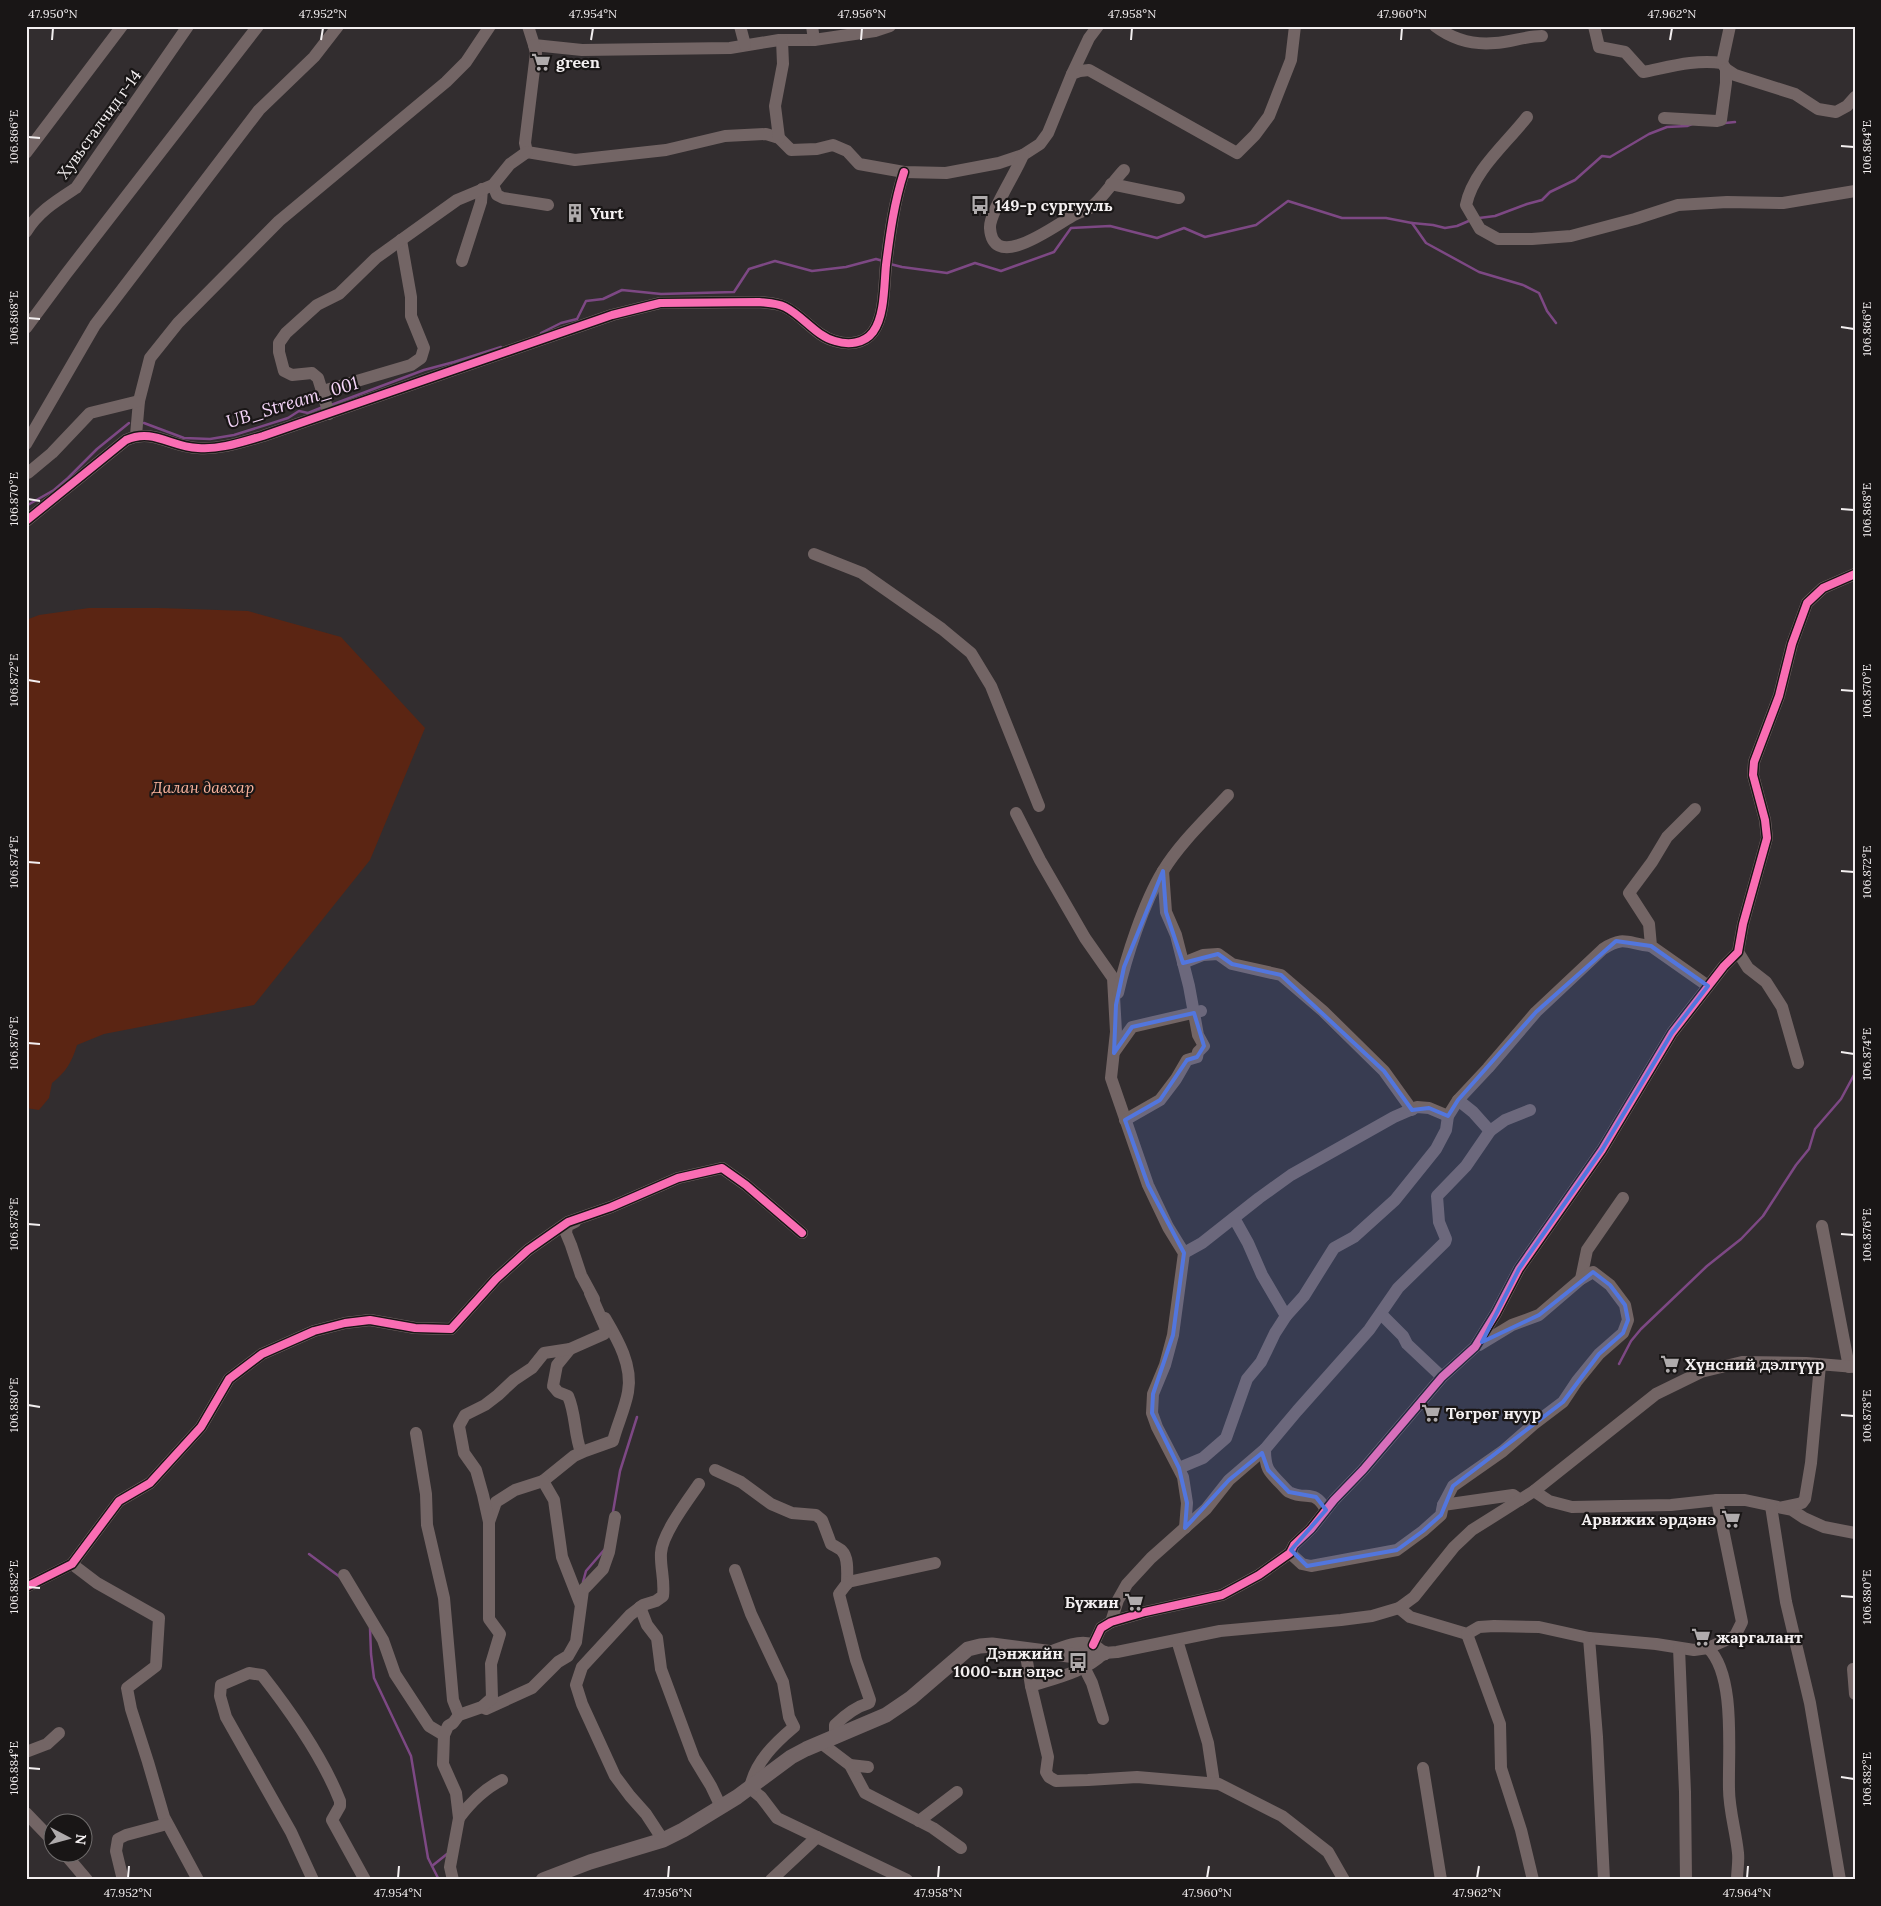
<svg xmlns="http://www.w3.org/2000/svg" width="1881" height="1906" viewBox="0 0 1881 1906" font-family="Lora,serif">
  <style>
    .green { fill: #5b2513 }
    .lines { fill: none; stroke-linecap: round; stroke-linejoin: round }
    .stream { stroke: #7d4884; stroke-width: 2.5 }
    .minor { stroke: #736565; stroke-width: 12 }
    .major { stroke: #736566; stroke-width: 15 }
    .cycleway-casing { stroke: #191616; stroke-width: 11 }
    .cycleway { stroke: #f96db3; stroke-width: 8 }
    .marked { fill: #5276de; fill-opacity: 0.2; stroke: #5276de; stroke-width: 4; stroke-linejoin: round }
    .ticks { fill: none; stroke: #f3eff0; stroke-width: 2 }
    .labels { text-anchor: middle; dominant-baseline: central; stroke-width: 4.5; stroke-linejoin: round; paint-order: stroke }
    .poi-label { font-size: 16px; font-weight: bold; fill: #f3eff0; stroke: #191616; text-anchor: start }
    .street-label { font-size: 16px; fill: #f3eff0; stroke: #191616 }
    .park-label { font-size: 16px; font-style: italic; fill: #fbb49d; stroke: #191616 }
    .water-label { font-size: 18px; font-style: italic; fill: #f7d7fb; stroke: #191616 }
    .neatline { fill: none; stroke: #f3eff0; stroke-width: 2 }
    .ticks-label { font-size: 12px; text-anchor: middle; fill: #f3eff0 }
  </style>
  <rect width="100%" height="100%" fill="#322d2f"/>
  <path class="green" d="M 89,608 L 159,608 L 248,611 L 341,637 L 425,728 L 370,860 L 254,1005 L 104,1034 L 77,1045 C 72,1062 66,1072 52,1083 L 49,1098 L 39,1110 L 26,1108 L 26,620 L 39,615 Z"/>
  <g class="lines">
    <g class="stream">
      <polyline points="1725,123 1735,122"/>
      <polyline points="1479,218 1495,216 1527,204 1542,200 1550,192 1575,180 1602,156 1610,157 1649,134 1667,127 1687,126 1692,124"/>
      <polyline points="1412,223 1433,225 1445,228 1457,226 1471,220"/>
      <polyline points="890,264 902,267 947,273 975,263 1001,271 1054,252 1071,228 1110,226 1157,238 1184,228 1205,237 1256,225 1288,201 1342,218 1386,218 1412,223 1426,243 1479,272 1523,285 1539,293 1547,311 1556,323"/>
      <polyline points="541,333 561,323 577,319 586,301 603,299 622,290 661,294 734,292 749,269 775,261 812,271 846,267 876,259 883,261"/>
      <polyline points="331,405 424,370 454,362 501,347"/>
      <polyline points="144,423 184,438 210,439 234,435 288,418 299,411 308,413 323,407"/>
      <polyline points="26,506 54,490 68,478 97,449 129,423"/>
      <polyline points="1619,1364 1631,1341 1641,1329 1707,1266 1741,1239 1763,1216 1796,1165 1809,1149 1815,1129 1841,1099 1855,1073"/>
      <polyline points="613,1512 620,1471 637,1417"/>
      <polyline points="309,1554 340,1577"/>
      <polyline points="583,1582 586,1571 605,1549"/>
      <polyline points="370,1628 371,1654 374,1678 411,1756 428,1858 439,1880"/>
      <polyline points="432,1866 447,1854"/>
    </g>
    <g class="minor">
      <polyline points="528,26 534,45 582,50 730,48 779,40 814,40 875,31 890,26"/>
      <polyline points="740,26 745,45"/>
      <polyline points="812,26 814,40"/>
      <path d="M 1435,26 C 1452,39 1473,45 1495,43 C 1511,42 1526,36 1542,36"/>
      <path d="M 1594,26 L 1599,47 L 1625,52 L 1643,72 C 1669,67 1695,59 1722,63 L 1726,69 L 1735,75 L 1795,94 L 1818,109 L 1836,112 L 1847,106 L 1855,97"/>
      <polyline points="534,45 536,53 525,143 527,152 575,160 666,150 725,136 766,134 779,138 791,150 817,149 833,145 847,151 859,164 904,172 946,173 999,163 1023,155 1040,144 1048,133 1072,74 1080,71 1089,70 1237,153 1255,135 1269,116 1291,60 1295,26"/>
      <polyline points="1722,63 1730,26"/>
      <polyline points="1072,74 1089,38 1098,26"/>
      <path d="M 1527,117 C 1506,144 1473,171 1466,205 L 1480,229 L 1498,239 L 1532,239 L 1571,236 L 1635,219 L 1678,205 L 1727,202 L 1783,203 L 1855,191"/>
      <polyline points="1664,118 1717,121 1721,120 1726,83 1726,69"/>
      <polyline points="779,138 775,106 783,64 782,40"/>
      <polyline points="26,153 122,26"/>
      <path d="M 1023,155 C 1016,173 989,213 990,228 C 993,274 1057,224 1074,215 C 1079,212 1086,211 1091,207 C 1101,200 1115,179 1124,170"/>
      <polyline points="1111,184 1179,198"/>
      <polyline points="493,185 497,195 503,198 548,205"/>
      <path d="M 26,232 C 38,212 56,201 76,188 L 188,26"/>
      <polyline points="462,261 481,202 482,189"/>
      <polyline points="26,328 66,274 258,26"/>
      <polyline points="323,391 411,365 421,358 424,348 411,316 411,297 401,240"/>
      <polyline points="329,414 318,378 312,373 292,375 284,371 279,352 279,343 286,333 317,305 339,294 376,258 401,240 457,200 493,185 510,164 527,152"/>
      <polyline points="136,435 139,401 150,358 178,323 279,221 446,82 466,62 490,26"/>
      <polyline points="26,444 95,325 259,110 314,57 338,26"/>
      <polyline points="26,472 28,473 52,453 90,413 139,401"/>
      <path d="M 26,521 L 126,440 C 153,428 171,447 198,448 C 219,450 242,442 263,436 L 612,315 L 660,303 L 759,302 C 768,303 777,303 785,307 C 803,316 816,336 835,341 C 848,345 864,344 873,332 C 885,316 884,284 886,265 C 890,233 894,203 904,172"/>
      <polyline points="814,554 862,573 942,629 971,653 991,686 1039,806"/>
      <polyline points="1695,809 1667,837 1652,862 1629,893 1649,924 1651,946 1708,986"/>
      <polyline points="1016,813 1040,860 1085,938 1113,978 1116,1032 1111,1078 1148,1185 1168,1227 1184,1253 1173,1335 1165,1365 1153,1394 1152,1413 1157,1427 1183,1477 1187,1503 1185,1528"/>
      <polyline points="1738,952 1748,968 1766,982 1782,1007 1798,1063"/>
      <polyline points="1183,963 1203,955 1218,954 1232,964 1281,975 1323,1011 1384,1071 1412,1110"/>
      <path d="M 1118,993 C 1126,957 1144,902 1163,871 C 1180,843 1206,819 1228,795"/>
      <polyline points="1115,1051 1132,1027 1201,1011"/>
      <path d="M 1458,1100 L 1488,1068 L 1536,1012 L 1603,949 C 1624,935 1628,944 1651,946"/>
      <polyline points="1125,1120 1160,1100 1176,1079 1187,1060 1197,1057 1198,1052 1204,1046 1198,1035 1189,986 1176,935 1166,912 1163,871"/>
      <polyline points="575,1222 567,1226 566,1233 571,1245 581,1275 594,1299"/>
      <polyline points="1822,1226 1849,1367"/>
      <polyline points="1184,1253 1202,1243 1259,1198 1291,1175 1394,1117 1417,1107 1429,1108 1448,1116"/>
      <polyline points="1581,1279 1587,1250 1623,1198"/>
      <polyline points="1381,1314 1403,1336 1407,1344 1442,1377"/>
      <polyline points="1286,1316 1304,1296 1334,1248 1354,1237 1395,1200 1436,1149 1446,1130 1448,1116 1458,1100 1473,1112 1490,1131"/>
      <path d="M 570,1349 L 557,1365 L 553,1386 L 558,1392 L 568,1396 C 576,1414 574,1434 581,1452"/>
      <polyline points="416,1433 426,1494 427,1525 444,1598 453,1700 459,1715"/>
      <path d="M 1265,1449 C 1265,1468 1268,1471 1281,1484 C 1283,1486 1286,1490 1289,1492 C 1307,1501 1314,1488 1326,1510"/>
      <polyline points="1179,1468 1203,1458 1226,1438 1247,1379 1261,1362 1275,1333 1286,1316 1262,1275 1248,1243 1234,1218"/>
      <path d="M 715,1470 L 741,1482 L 771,1504 L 792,1513 L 816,1515 L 822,1520 L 831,1544 C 834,1546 839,1548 842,1551 C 849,1558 847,1574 847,1584"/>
      <path d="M 543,1481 L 574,1456 L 585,1451 L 613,1441 C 617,1425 625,1409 628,1392 C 633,1366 618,1340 605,1318"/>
      <polyline points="1534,1491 1549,1501 1572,1507 1671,1505 1717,1500 1745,1500 1792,1510 1804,1518 1824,1527 1855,1533"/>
      <polyline points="1443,1505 1453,1486 1503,1451 1534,1424 1563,1402 1577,1381 1599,1354 1623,1333 1628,1320 1625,1305 1610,1285 1593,1272 1581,1279 1539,1315 1512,1325 1479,1345"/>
      <polyline points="1771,1506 1786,1602 1810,1703 1840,1880"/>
      <polyline points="1783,1507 1802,1503 1805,1499 1811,1463 1820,1365"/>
      <polyline points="489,1522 496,1502 515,1490 543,1481 554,1500 562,1557 580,1603"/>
      <polyline points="1290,1553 1302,1564 1311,1566 1397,1550 1423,1531 1441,1515 1443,1505 1513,1495 1520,1500"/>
      <polyline points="72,1564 97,1583 159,1618 156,1666 127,1688 131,1709 148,1762 164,1817 198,1880"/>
      <path d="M 735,1570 L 751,1614 L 783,1682 L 789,1717 L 794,1727 C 775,1743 755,1762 750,1788 L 761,1797 L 777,1818 L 907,1880"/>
      <polyline points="344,1575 383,1640 395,1674 429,1726 444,1735"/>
      <polyline points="26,1587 72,1564 119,1501 150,1483 201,1427 229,1379 262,1354 314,1331 345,1323 370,1320 415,1328 451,1329 496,1279 528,1250 568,1222 611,1207 678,1178 722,1168 746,1185 802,1233"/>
      <polyline points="640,1607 647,1625 657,1638 661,1669 694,1758 711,1786 721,1807"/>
      <polyline points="1399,1608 1410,1617 1467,1634 1479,1627 1494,1626 1539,1627 1589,1638 1656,1644 1694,1650 1708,1648 1735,1636 1742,1622 1717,1500"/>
      <polyline points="1111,1622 1118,1600 1127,1584 1151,1558 1206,1509 1229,1480 1265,1449 1297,1411 1369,1330 1398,1288 1445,1242 1446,1239 1439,1222 1437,1196 1466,1166 1490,1131 1505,1120 1530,1110"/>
      <polyline points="1467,1634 1500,1724 1501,1768 1521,1830 1533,1880"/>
      <polyline points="1589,1638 1597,1737 1604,1880"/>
      <polyline points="1177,1640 1208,1743 1214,1783"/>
      <polyline points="1093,1645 1101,1628 1111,1622 1145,1612 1222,1595 1259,1575 1290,1553 1294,1545 1311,1529 1334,1500 1363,1470 1442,1377 1475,1347 1496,1313 1519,1269 1602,1150 1672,1033 1724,966 1738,952 1743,924 1767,838 1765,820 1753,775 1754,762 1779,696 1792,644 1807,603 1823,588 1855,574"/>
      <polyline points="1679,1648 1685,1792 1686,1880"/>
      <path d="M 1708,1648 C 1736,1675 1728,1752 1729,1789 C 1729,1810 1736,1832 1738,1853 C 1739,1862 1737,1871 1737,1880"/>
      <polyline points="1025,1649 1031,1686 1048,1757 1046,1772 1049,1777 1056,1781 1088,1780 1137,1777 1219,1784 1282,1816 1328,1852 1344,1880"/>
      <path d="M 1050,1652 C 1062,1647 1081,1639 1094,1645 C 1097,1647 1101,1650 1104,1653 L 1117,1652 L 1220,1631 L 1341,1620 L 1372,1616 L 1399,1608 L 1414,1597 L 1454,1547 L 1472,1530 L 1534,1491 L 1656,1394 L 1701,1372 L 1742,1362 L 1806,1363 L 1855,1367"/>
      <polyline points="1084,1667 1092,1683 1103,1719"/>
      <polyline points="1853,1669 1855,1694"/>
      <path d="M 1031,1686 C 1056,1678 1085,1672 1104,1653"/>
      <polyline points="482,1707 486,1709 532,1688 558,1662 568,1656 576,1642 583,1590 603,1569 609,1552 615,1517"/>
      <path d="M 835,1738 L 835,1725 C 845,1715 855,1707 869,1703 L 870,1700 L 856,1660 L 839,1594 L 848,1582 L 935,1563"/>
      <polyline points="821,1743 850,1765 865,1793 933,1828 961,1848"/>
      <polyline points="26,1752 47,1744 59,1733"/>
      <polyline points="850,1765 868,1767"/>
      <polyline points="1423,1768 1441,1880"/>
      <polyline points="26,1813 52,1840"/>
      <path d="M 459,1818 C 471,1802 484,1789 502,1780"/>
      <polyline points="919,1821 957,1792"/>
      <path d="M 663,1840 L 646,1814 L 630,1796 L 615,1776 L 582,1704 L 576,1685 L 582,1667 L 630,1615 L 643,1605 L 656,1601 L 663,1596 C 665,1580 660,1567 661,1553 C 662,1534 688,1500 699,1484"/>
      <polyline points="65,1854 87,1880"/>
      <polyline points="123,1880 116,1851 118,1839 126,1835 167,1824"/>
      <path d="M 313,1880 L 291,1832 L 226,1717 L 220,1696 L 221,1685 L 249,1673 L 262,1675 C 291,1712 323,1758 340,1801 L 340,1806 L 332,1820 L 365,1880"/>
      <polyline points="453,1880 450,1867 459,1818 456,1793 443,1764 444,1735 448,1726 453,1723 459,1715 482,1707 492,1698 491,1664 500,1634 489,1619 489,1522 483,1495 476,1470 464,1453 459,1426 465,1415 485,1405 498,1395 514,1380 532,1368 544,1353 570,1349 604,1334 606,1329 590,1293"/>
      <polyline points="771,1880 817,1837"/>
    </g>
    <polyline class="major" points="543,1880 590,1862 663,1840 683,1830 737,1797 791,1757 806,1749 886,1715 911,1698 968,1649 980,1646 992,1645 1076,1656 1104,1653"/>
    <g class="cycleway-casing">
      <g id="cycleway">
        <path d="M 26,521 L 126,440 C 153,428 171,447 198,448 C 219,450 242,442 263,436 L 612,315 L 660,303 L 759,302 C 768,303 777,303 785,307 C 803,316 816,336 835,341 C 848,345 864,344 873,332 C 885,316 884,284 886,265 C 890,233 894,203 904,172"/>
        <polyline points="26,1587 72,1564 119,1501 150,1483 201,1427 229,1379 262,1354 314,1331 345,1323 370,1320 415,1328 451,1329 496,1279 528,1250 568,1222 611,1207 678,1178 722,1168 746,1185 802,1233"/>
        <polyline points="1093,1645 1101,1628 1111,1622 1145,1612 1222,1595 1259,1575 1290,1553 1294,1545 1311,1529 1334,1500 1363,1470 1442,1377 1475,1347 1496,1313 1519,1269 1602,1150 1672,1033 1724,966 1738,952 1743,924 1767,838 1765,820 1753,775 1754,762 1779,696 1792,644 1807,603 1823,588 1855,574"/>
      </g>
    </g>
    <use href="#cycleway" class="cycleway"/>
  </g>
  <path class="marked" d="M 1163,871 L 1166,912 L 1183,963 L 1218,954 L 1232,964 L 1281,975 L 1384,1071 L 1412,1110 L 1429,1108 L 1448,1116 L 1458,1100 L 1536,1012 L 1616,941 L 1651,946 L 1708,986 L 1672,1033 L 1602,1150 L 1519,1269 L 1482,1342 L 1539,1315 L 1593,1272 L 1610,1285 L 1625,1305 L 1628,1320 L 1623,1333 L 1599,1354 L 1563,1402 L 1453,1486 L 1441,1515 L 1423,1531 L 1397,1550 L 1307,1566 L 1291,1550 L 1326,1510 L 1316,1497 L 1289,1492 L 1268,1470 L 1262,1453 L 1229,1480 L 1185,1528 L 1187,1503 L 1179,1468 L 1152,1413 L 1153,1394 L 1173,1335 L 1184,1253 L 1148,1185 L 1125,1120 L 1160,1100 L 1187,1060 L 1197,1057 L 1204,1046 L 1194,1013 L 1132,1027 L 1114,1053 L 1116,1005 L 1124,967 Z"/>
  <path class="ticks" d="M 52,40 L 53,28M 321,40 L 323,28M 591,40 L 593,28M 861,40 L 862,28M 1131,40 L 1132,28M 1401,40 L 1402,28M 1670,40 L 1672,28M 28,137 L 40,138M 1841,146 L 1854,147M 28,318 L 40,319M 1841,327 L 1854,329M 28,499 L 40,501M 1841,509 L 1854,510M 28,680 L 40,682M 1841,690 L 1854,691M 28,862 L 40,863M 1841,871 L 1854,872M 28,1043 L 40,1044M 1841,1052 L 1854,1054M 28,1224 L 40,1225M 1841,1234 L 1854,1235M 28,1405 L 40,1407M 1841,1415 L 1854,1416M 28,1587 L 40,1588M 1841,1596 L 1854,1597M 28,1768 L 40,1769M 1841,1777 L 1854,1779M 128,1878 L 129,1866M 398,1878 L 399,1866M 668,1878 L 669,1866M 938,1878 L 939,1866M 1207,1878 L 1209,1866M 1477,1878 L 1479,1866M 1747,1878 L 1748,1866"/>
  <defs>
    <g id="supermarket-bare" transform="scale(1.5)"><path d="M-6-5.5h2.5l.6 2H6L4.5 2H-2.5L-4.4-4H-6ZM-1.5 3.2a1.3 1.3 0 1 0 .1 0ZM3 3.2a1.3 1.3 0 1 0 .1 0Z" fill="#afabac" stroke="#191616" stroke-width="2.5" paint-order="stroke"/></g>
    <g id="bus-bare" transform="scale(1.5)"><path d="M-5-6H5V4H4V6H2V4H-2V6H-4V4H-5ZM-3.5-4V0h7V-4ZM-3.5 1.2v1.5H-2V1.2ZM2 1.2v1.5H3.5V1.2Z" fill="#afabac" stroke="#191616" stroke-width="2.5" paint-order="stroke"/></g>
    <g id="building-bare" transform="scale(1.5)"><path d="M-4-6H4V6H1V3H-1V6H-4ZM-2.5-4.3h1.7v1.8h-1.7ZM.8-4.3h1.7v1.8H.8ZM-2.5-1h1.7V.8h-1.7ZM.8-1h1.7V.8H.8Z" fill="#afabac" stroke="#191616" stroke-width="2.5" paint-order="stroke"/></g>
  </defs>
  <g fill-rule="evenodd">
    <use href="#supermarket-bare" x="541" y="62"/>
    <use href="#bus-bare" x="980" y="205"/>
    <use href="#building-bare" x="575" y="213"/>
    <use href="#supermarket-bare" x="1670" y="1364"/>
    <use href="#supermarket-bare" x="1431" y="1413"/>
    <use href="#supermarket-bare" x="1731" y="1519"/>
    <use href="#supermarket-bare" x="1134" y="1602"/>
    <use href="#supermarket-bare" x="1701" y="1637"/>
    <use href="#bus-bare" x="1078" y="1662"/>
  </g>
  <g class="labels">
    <g class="poi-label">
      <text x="556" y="62">green</text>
      <text x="995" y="205">149-р сургууль</text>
      <text x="590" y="213">Yurt</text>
      <text x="1685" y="1364">Хүнсний дэлгүүр</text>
      <text x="1446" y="1413">Төгрөг нуур</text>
      <text x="1716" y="1519" text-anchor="end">Арвижих эрдэнэ</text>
      <text x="1119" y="1602" text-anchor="end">Бүжин</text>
      <text x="1716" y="1637">жаргалант</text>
      <text x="1063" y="1653" text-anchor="end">Дэнжийн<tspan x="1063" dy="18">1000-ын эцэс</tspan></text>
    </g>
    <g class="street-label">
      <text transform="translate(99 124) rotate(-54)">Хувьсгалчид г-14</text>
    </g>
    <g class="park-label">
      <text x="203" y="787">Далан давхар</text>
    </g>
    <g class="water-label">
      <text transform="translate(292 402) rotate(-17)">UB_Stream_001</text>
    </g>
  </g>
  <rect width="1881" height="1906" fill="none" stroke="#191616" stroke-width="55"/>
  <g transform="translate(68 1838) rotate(96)"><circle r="24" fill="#191616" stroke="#706d6d"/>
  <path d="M0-4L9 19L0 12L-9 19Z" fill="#afabac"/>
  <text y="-8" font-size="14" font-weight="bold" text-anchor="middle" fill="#f3eff0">N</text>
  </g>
  <rect x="28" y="28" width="1826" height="1850" class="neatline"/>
  <g class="ticks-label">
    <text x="53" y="18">47.950°N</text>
    <text x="323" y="18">47.952°N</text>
    <text x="593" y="18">47.954°N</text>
    <text x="862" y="18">47.956°N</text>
    <text x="1132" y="18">47.958°N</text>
    <text x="1402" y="18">47.960°N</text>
    <text x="1672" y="18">47.962°N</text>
    <text transform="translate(14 137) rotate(-90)" y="4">106.866°E</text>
    <text transform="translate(1867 147) rotate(-90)" y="4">106.864°E</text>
    <text transform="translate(14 318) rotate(-90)" y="4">106.868°E</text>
    <text transform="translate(1867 329) rotate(-90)" y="4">106.866°E</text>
    <text transform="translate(14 499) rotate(-90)" y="4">106.870°E</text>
    <text transform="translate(1867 510) rotate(-90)" y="4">106.868°E</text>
    <text transform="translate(14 680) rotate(-90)" y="4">106.872°E</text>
    <text transform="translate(1867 691) rotate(-90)" y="4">106.870°E</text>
    <text transform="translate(14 862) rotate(-90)" y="4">106.874°E</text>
    <text transform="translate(1867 872) rotate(-90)" y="4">106.872°E</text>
    <text transform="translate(14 1043) rotate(-90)" y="4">106.876°E</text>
    <text transform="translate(1867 1054) rotate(-90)" y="4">106.874°E</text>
    <text transform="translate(14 1224) rotate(-90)" y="4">106.878°E</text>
    <text transform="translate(1867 1235) rotate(-90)" y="4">106.876°E</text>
    <text transform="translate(14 1405) rotate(-90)" y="4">106.880°E</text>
    <text transform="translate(1867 1416) rotate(-90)" y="4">106.878°E</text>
    <text transform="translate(14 1587) rotate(-90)" y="4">106.882°E</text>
    <text transform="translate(1867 1597) rotate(-90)" y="4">106.880°E</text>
    <text transform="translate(14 1768) rotate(-90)" y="4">106.884°E</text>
    <text transform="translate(1867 1779) rotate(-90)" y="4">106.882°E</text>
    <text x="128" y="1897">47.952°N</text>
    <text x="398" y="1897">47.954°N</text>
    <text x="668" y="1897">47.956°N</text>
    <text x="938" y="1897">47.958°N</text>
    <text x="1207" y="1897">47.960°N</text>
    <text x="1477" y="1897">47.962°N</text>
    <text x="1747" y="1897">47.964°N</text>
  </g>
</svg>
